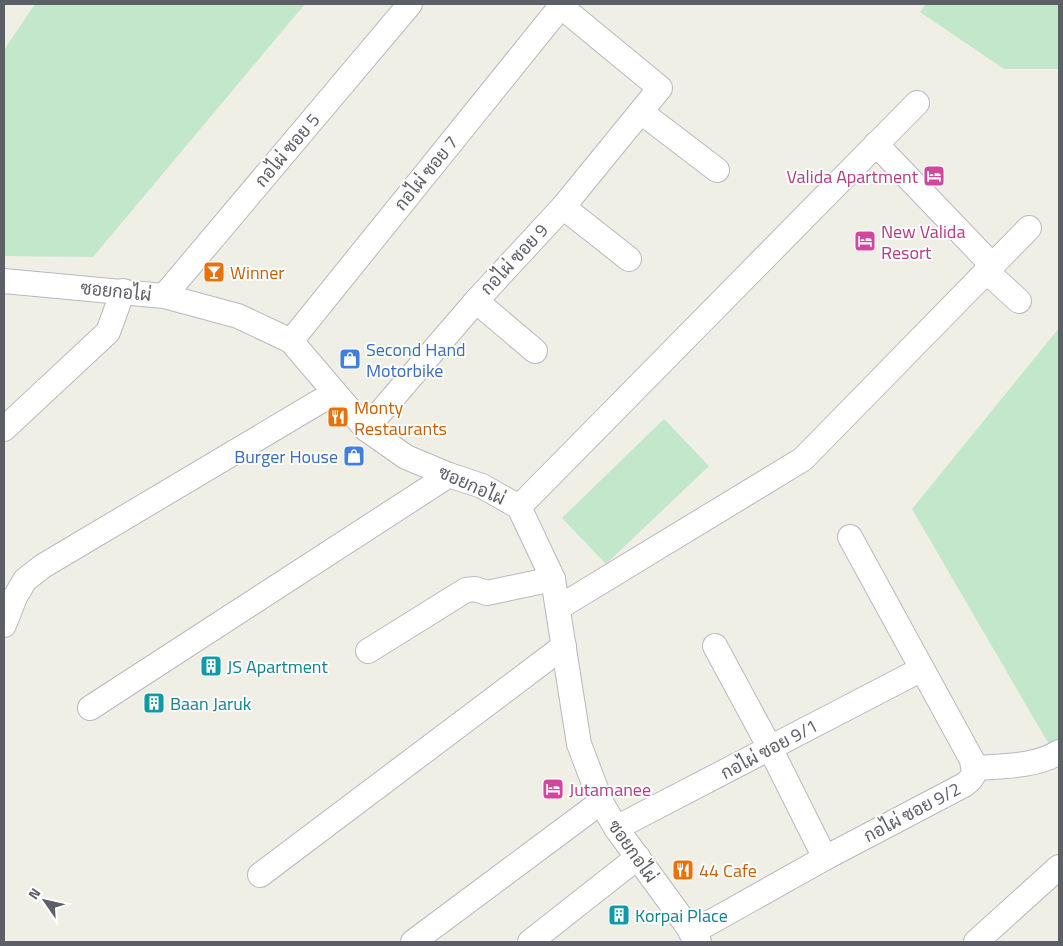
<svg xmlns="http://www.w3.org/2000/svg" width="1063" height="946" viewBox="0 0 1063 946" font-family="'Titillium Web',Sarabun,sans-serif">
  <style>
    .green { fill: #c3e7ca }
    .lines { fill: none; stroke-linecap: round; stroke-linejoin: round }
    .minor-casing { stroke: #b8b9bf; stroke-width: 26 }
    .minor { stroke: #fff; stroke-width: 24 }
    .labels { text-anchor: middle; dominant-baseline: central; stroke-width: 4; stroke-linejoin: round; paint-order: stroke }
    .street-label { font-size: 18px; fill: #5d5f66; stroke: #fff }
    .hotel-label { font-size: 18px; fill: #b23c85; stroke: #fff; text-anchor: start }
    .food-label { font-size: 18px; fill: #c56008; stroke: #fff; text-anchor: start }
    .shop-label { font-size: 18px; fill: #366cbe; stroke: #fff; text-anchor: start }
    .culture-label { font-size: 18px; fill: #0d838f; stroke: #fff; text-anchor: start }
  </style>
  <rect width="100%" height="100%" fill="#efefe6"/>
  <g class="green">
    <polygon points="35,4 305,4 93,257 4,256 4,50"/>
    <polygon points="926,4 1059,4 1059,69 1004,69 920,12"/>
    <polygon points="1059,328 1059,750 1054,753 912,509"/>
    <polygon points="664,419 709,466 606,564 562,518"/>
  </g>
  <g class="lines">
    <g class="minor-casing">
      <g id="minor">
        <polyline points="641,112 717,170"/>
        <polyline points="876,144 992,265"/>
        <polyline points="563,207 629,259"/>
        <polyline points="986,271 1019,301"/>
        <polyline points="4,281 164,296 238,316 291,341 366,429 406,457 449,475 482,486 519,507 553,579 579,744 601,802 616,828 699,942"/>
        <polyline points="164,296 410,4"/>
        <polyline points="476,301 535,351"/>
        <polyline points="291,341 561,6"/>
        <polyline points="4,429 108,332 123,291"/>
        <polyline points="366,429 476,301 563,207 660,88 558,4"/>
        <polyline points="519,507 917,103"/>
        <polyline points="558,608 803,459 1029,228"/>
        <polyline points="4,625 15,597 25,580 43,566 334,393"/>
        <polyline points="715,646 770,748 825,858"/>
        <polyline points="368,651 466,590 475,589 487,593 553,579"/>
        <polyline points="90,708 449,475"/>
        <path d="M 974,768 C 1001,766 1036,767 1059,752"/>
        <polyline points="616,828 922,669"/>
        <polyline points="260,875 564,646"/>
        <polyline points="691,933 825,858 964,785 970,780 974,774 972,760 850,537"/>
        <polyline points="413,942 601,802"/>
        <polyline points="530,942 638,857"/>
        <polyline points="976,942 1059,867"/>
      </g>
    </g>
    <use href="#minor" class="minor"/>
  </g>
  <defs>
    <g id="hotel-square" transform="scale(1.125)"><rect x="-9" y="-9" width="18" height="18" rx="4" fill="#d1479c" stroke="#fff"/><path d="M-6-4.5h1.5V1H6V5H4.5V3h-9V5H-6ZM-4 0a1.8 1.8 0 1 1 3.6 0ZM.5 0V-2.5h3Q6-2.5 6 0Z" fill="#fff"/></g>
    <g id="bar-square" transform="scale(1.125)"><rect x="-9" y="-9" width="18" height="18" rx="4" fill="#e8710a" stroke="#fff"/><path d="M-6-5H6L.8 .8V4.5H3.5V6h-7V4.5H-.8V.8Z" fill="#fff"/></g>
    <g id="shop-square" transform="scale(1.125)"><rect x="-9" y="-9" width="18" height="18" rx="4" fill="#3f7fe0" stroke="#fff"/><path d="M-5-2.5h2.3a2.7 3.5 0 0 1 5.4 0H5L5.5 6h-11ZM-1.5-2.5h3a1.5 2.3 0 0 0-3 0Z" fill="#fff"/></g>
    <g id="restaurant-square" transform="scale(1.125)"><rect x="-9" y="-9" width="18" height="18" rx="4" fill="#e8710a" stroke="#fff"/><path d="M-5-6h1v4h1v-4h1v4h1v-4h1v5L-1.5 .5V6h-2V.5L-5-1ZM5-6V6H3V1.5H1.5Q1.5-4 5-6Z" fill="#fff"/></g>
    <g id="building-square" transform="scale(1.125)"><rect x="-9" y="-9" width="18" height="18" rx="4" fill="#0f9aa8" stroke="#fff"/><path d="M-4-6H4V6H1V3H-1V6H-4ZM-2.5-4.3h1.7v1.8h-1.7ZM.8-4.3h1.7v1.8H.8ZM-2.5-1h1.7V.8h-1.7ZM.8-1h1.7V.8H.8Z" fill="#fff"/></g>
  </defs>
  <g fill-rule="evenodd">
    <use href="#hotel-square" x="934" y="176"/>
    <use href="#hotel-square" x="865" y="241"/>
    <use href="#bar-square" x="214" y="272"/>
    <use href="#shop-square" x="350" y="359"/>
    <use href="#restaurant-square" x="338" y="417"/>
    <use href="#shop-square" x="354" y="456"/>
    <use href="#building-square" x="211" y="666"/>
    <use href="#building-square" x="154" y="703"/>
    <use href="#hotel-square" x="553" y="789"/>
    <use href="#restaurant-square" x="683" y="870"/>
    <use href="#building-square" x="619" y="915"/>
  </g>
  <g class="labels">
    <g class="street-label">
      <text transform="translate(287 150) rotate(-50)">กอไผ่ ซอย 5</text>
      <text transform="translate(426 173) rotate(-51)">กอไผ่ ซอย 7</text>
      <text transform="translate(514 259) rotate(-47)">กอไผ่ ซอย 9</text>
      <text transform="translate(116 291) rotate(6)">ซอยกอไผ่</text>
      <text transform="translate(472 485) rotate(24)">ซอยกอไผ่</text>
      <text transform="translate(769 749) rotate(-28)">กอไผ่ ซอย 9/1</text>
      <text transform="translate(912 812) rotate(-28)">กอไผ่ ซอย 9/2</text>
      <text transform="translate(633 851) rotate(55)">ซอยกอไผ่</text>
    </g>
    <g class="hotel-label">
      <text x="918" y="176" text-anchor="end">Valida Apartment</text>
      <text x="881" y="231">New Valida<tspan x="881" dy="21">Resort</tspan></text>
      <text x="569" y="789">Jutamanee</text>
    </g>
    <g class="food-label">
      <text x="230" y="272">Winner</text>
      <text x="354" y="407">Monty<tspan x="354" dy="21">Restaurants</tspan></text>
      <text x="699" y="870">44 Cafe</text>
    </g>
    <g class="shop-label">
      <text x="366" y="349">Second Hand<tspan x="366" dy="21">Motorbike</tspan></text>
      <text x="338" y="456" text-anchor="end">Burger House</text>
    </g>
    <g class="culture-label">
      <text x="227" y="666">JS Apartment</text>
      <text x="170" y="703">Baan Jaruk</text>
      <text x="635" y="915">Korpai Place</text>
    </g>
  </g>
  <rect width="1063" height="946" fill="none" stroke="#5d5f66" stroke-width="10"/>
  <g transform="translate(45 901) rotate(304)" stroke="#ffffff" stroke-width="4" paint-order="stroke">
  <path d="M0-4L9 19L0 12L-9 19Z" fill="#5d5f66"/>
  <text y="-8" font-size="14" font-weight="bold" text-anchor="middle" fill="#5d5f66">N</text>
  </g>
</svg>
